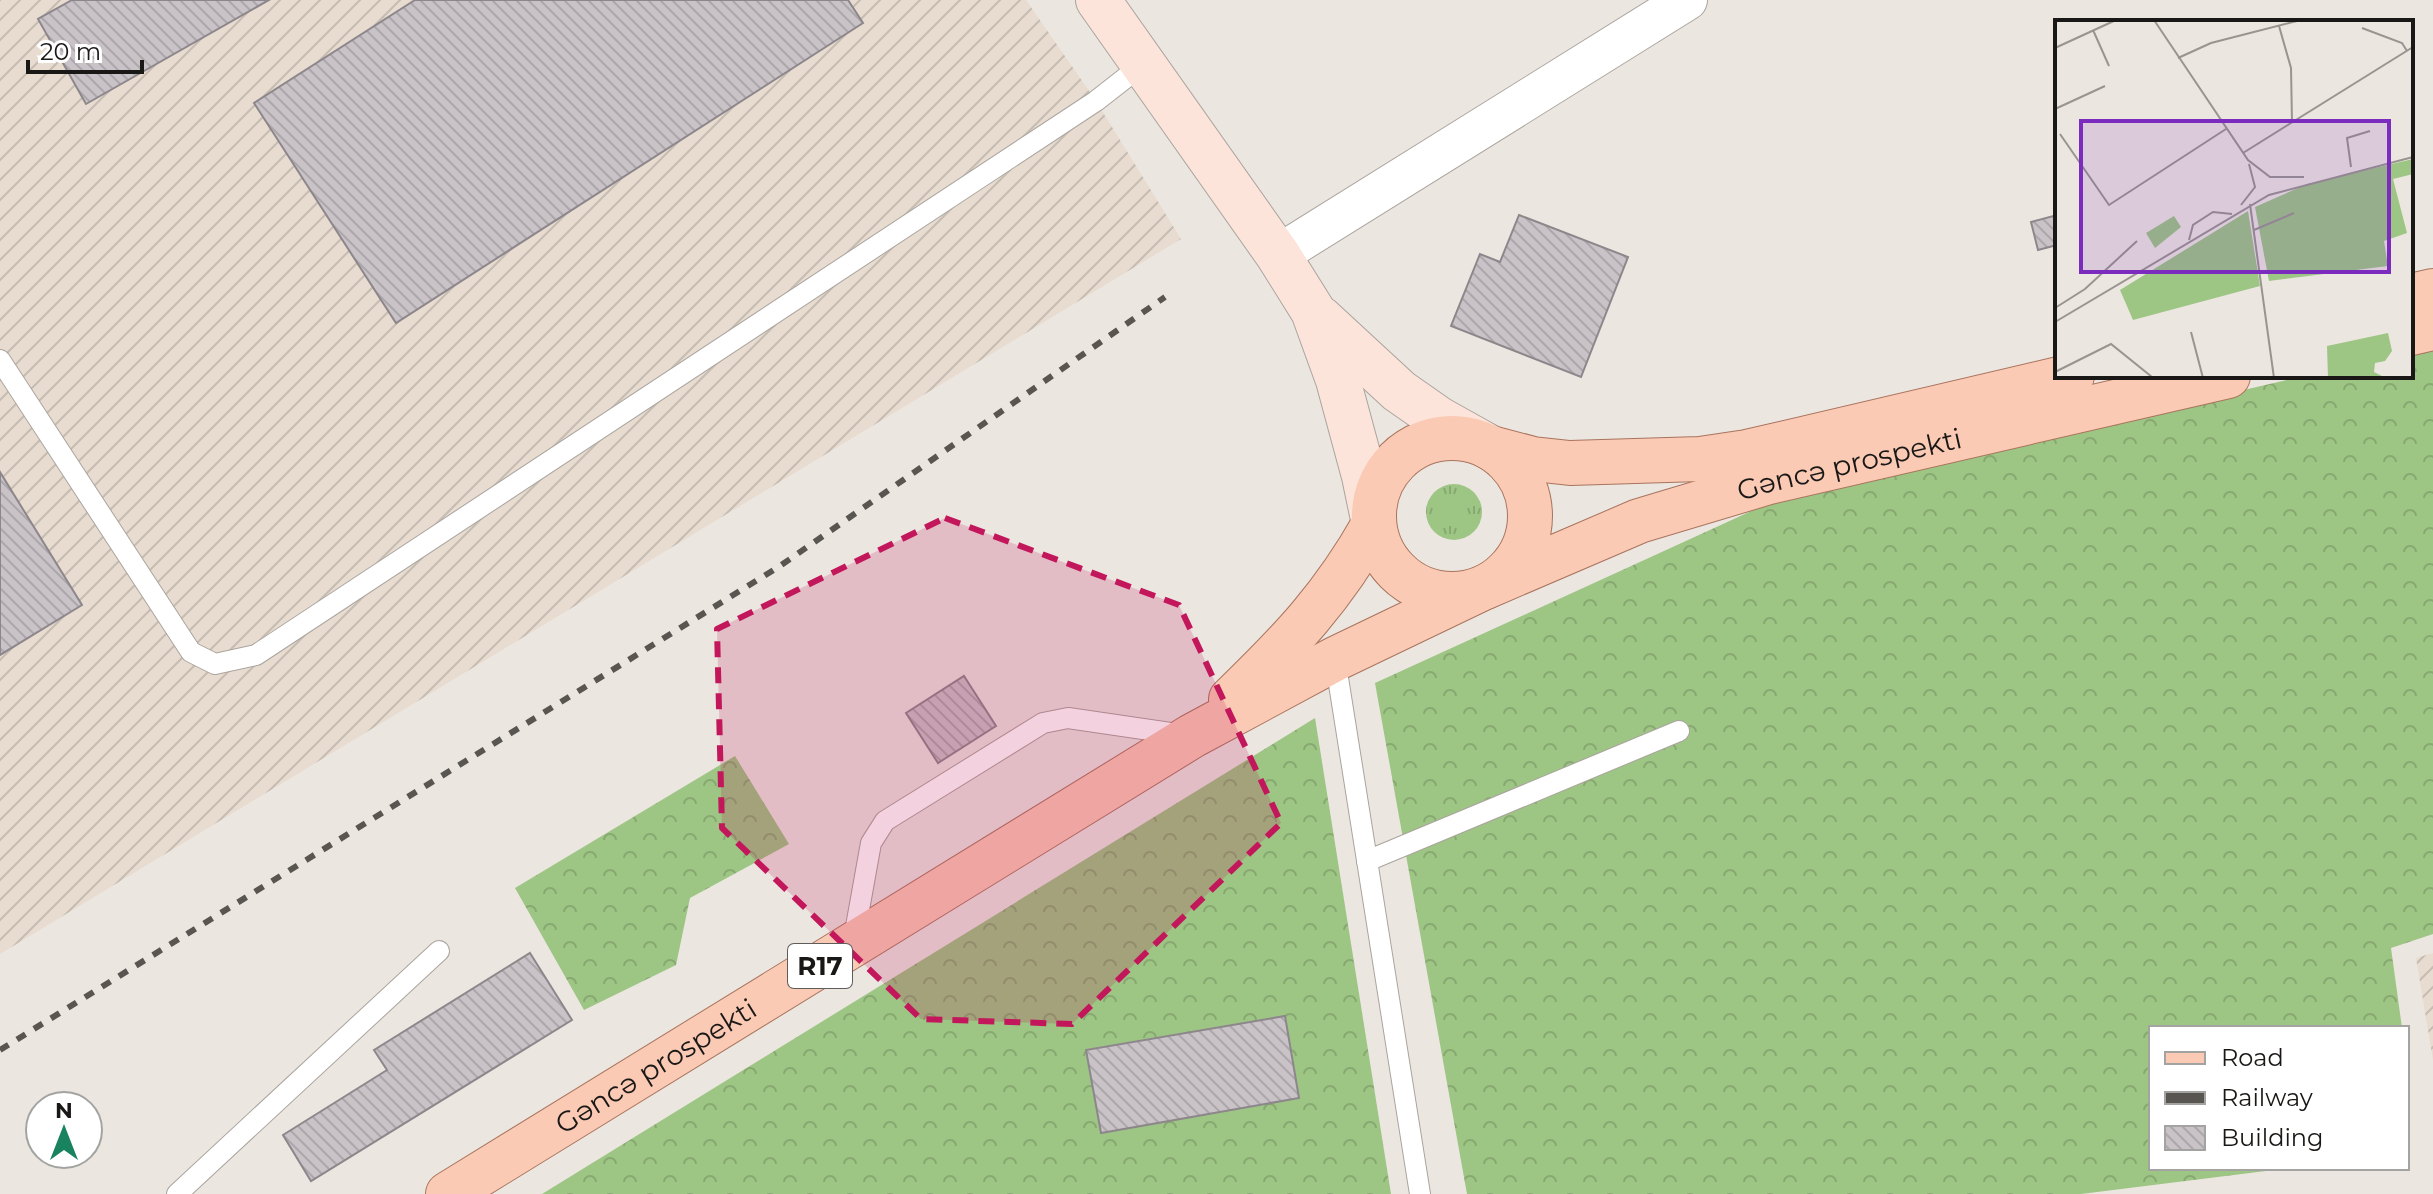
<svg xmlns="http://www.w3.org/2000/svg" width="2433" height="1194" viewBox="0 0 2433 1194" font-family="Montserrat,sans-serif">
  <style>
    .industrial { fill: url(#industrial-furrows) }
    .grass { fill: url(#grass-tufts) }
    .forest { fill: url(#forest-crowns) }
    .building { fill: url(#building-back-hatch); stroke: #8d878c; stroke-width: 2 }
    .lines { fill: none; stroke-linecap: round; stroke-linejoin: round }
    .service-casing { stroke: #aaa49e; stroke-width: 22 }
    .minor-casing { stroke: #aaa49e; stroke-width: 42 }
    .secondary-casing { stroke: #aaa49e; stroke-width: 46 }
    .primary-casing { stroke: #a9745d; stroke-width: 46 }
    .service { stroke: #fff; stroke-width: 20 }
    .minor { stroke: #fff; stroke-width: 40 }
    .secondary { stroke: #fce4da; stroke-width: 44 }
    .primary { stroke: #facab5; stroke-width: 44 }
    .rail { stroke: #595652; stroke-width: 6; stroke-dasharray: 10 10; stroke-linecap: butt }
    .marked { fill: #c2185b; fill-opacity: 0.2; stroke: #c2185b; stroke-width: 6; stroke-dasharray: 16 10; stroke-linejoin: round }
    .labels { text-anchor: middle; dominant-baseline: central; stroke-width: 7; stroke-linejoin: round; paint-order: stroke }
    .shield { fill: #fff; stroke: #5f5d5c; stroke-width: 2 }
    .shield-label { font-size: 26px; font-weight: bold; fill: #1a1816 }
    .street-label { font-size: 28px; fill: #1a1816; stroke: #fff }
    .inset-road { fill: none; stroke: #98948f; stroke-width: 2 }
    .view { fill: #7b2cbf; fill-opacity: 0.15; stroke: #7b2cbf; stroke-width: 4 }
    .inset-edge { fill: none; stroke: #1a1816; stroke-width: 4 }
  </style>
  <defs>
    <pattern id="industrial-furrows" width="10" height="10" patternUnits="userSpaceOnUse" patternTransform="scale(2)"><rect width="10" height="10" fill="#e8dcd0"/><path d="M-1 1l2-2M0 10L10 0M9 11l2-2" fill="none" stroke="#c6bcb2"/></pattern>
    <pattern id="grass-tufts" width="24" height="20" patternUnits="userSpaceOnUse" patternTransform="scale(2)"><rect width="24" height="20" fill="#9dc584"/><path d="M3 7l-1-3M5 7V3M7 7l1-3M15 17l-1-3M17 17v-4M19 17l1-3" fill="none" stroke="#87a871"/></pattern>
    <pattern id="forest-crowns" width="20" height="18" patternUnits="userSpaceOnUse" patternTransform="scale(2)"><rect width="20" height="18" fill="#9dc584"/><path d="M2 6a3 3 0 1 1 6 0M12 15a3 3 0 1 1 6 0" fill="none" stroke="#87a871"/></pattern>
    <pattern id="building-back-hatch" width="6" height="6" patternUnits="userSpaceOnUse" patternTransform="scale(2)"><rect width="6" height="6" fill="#c9c3c8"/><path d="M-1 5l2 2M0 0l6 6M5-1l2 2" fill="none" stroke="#aca7ab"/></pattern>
  </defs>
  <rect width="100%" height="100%" fill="#ece6e0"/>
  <g class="industrial">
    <polygon points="0,0 1026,0 1096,101 1181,239 0,954"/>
    <polygon points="2433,953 2433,1060 2416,958"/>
  </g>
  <circle class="grass" cx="1454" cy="512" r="28"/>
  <g class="forest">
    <polygon points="2433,346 2433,934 2391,948 2402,1028 2151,1028 2151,1168 2291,1168 2081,1194 1467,1194 1375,683 1782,497 2304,376 2411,376 2411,351"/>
    <polygon points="1315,718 1391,1194 542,1194"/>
    <polygon points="735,756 789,844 690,898 676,965 584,1010 515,888"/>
  </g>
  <g class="building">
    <polygon points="72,0 269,0 86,104 38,19"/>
    <polygon points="415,0 848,0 863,23 396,323 254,103"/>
    <polygon points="1519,215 1628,257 1581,377 1451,326 1480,254 1500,262"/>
    <polygon points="2057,215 2057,245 2038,250 2031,222"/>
    <polygon points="0,472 82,605 0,655"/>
    <polygon points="964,676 996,726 938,763 906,713"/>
    <polygon points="530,953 572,1020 311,1181 283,1135 387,1070 374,1050"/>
    <polygon points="1285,1016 1299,1098 1101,1133 1086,1050"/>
  </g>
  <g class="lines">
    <g class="service-casing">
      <g id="service">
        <polyline points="0,360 191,652 215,664 256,655 1096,101 1142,65"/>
        <polyline points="1335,659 1420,1194"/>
        <polyline points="1367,861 1679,731"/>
        <polyline points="853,943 871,843 885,821 1043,723 1068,718 1184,735"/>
        <polyline points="177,1194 439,951"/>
      </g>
    </g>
    <g class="minor-casing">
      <polyline id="minor" points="1278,255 1687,0"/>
    </g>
    <g class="secondary-casing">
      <g id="secondary">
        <polyline points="1098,0 1278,255 1313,311 1338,380 1364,476 1374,524"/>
        <polyline points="1320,318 1399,391 1439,419 1491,448"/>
      </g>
    </g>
    <g class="primary-casing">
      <g id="primary">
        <polyline points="2411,296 2433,291"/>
        <polyline points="2411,333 2433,328"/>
        <circle cx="1452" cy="516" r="78"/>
        <polyline points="1491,448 1533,459 1570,463 1700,459 1747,452 2072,376"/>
        <path d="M 1231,699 C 1291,641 1333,597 1374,524"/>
        <path id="s1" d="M 448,1194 L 1192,736 L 1335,659 L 1483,588 L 1639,521 L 1769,482 L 2228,376"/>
      </g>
    </g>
    <use href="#service" class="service"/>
    <use href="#minor" class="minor"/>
    <use href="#secondary" class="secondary"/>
    <use href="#primary" class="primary"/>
    <polyline class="rail" points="0,1050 780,566 1165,297"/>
  </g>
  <path class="marked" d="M 945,518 L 1179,605 L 1281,823 L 1072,1024 L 921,1019 L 722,828 L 717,629 Z"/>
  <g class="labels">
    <rect class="shield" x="788" y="944" width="64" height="44" rx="6"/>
    <g class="shield-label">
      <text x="820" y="966">R17</text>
    </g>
    <g class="street-label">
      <text stroke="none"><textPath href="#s1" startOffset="1588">Gəncə prospekti</textPath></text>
      <text stroke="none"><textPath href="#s1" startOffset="244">Gəncə prospekti</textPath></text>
    </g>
  </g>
  <g transform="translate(2055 20)">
    <rect width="358" height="358" fill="#ece6e0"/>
    <path d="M 358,139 L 358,154 L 338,159 L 352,213 L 329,221 L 333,246 L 214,261 L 200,187 L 252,164 ZM 193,191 L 205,266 L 78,300 L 65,270 ZM 119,196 L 126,207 L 100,228 L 91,213 ZM 333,313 L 337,331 L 330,341 L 320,343 L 319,352 L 331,358 L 273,358 L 272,326 Z" fill="#9dc584"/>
    <path class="inset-road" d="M 99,0 L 193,140 L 215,157 L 249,157M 224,6 L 236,48 L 237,102M 307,8 L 347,23 L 352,31M 38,10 L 54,46M 0,28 L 61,0M 123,38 L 156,23 L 242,1M 0,89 L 50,66M 5,114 L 54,185 L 171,109M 188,133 L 358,27M 296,147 L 292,118 L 315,111M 195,184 L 219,358M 186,185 L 200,167 L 194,144M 199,210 L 239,193M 134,220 L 138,205 L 158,192 L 177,194M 0,288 L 30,269 L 82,221M 0,302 L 214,175 L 358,137M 136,312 L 148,358M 0,352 L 56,324 L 97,357"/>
    <path class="view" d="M 26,101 L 334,101 L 334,252 L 26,252 Z"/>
    <rect width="358" height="358" class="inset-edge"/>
  </g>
  <rect x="2149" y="1026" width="260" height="144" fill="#ffffff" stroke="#a3a3a2" stroke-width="2"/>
  <rect x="2165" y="1052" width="40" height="12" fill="#facab5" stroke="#a3a3a2" stroke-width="2"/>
  <text x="2221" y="1066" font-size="24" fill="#1a1816">Road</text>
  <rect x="2165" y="1092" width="40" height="12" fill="#595652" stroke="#a3a3a2" stroke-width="2"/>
  <text x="2221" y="1106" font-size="24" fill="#1a1816">Railway</text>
  <rect x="2165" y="1126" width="40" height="24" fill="url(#building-back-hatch)" stroke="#a3a3a2" stroke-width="2"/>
  <text x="2221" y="1146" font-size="24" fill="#1a1816">Building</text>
  <g transform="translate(64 1130)"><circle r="38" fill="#ffffff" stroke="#a3a3a2" stroke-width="2"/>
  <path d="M0-6L14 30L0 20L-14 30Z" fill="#19835f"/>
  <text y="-12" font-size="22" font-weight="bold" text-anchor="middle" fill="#1a1816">N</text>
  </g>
  <path d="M28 60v12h114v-12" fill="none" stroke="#1a1816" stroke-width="4"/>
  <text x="40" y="60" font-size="24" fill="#1a1816" stroke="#ffffff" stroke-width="6" paint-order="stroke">20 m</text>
</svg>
